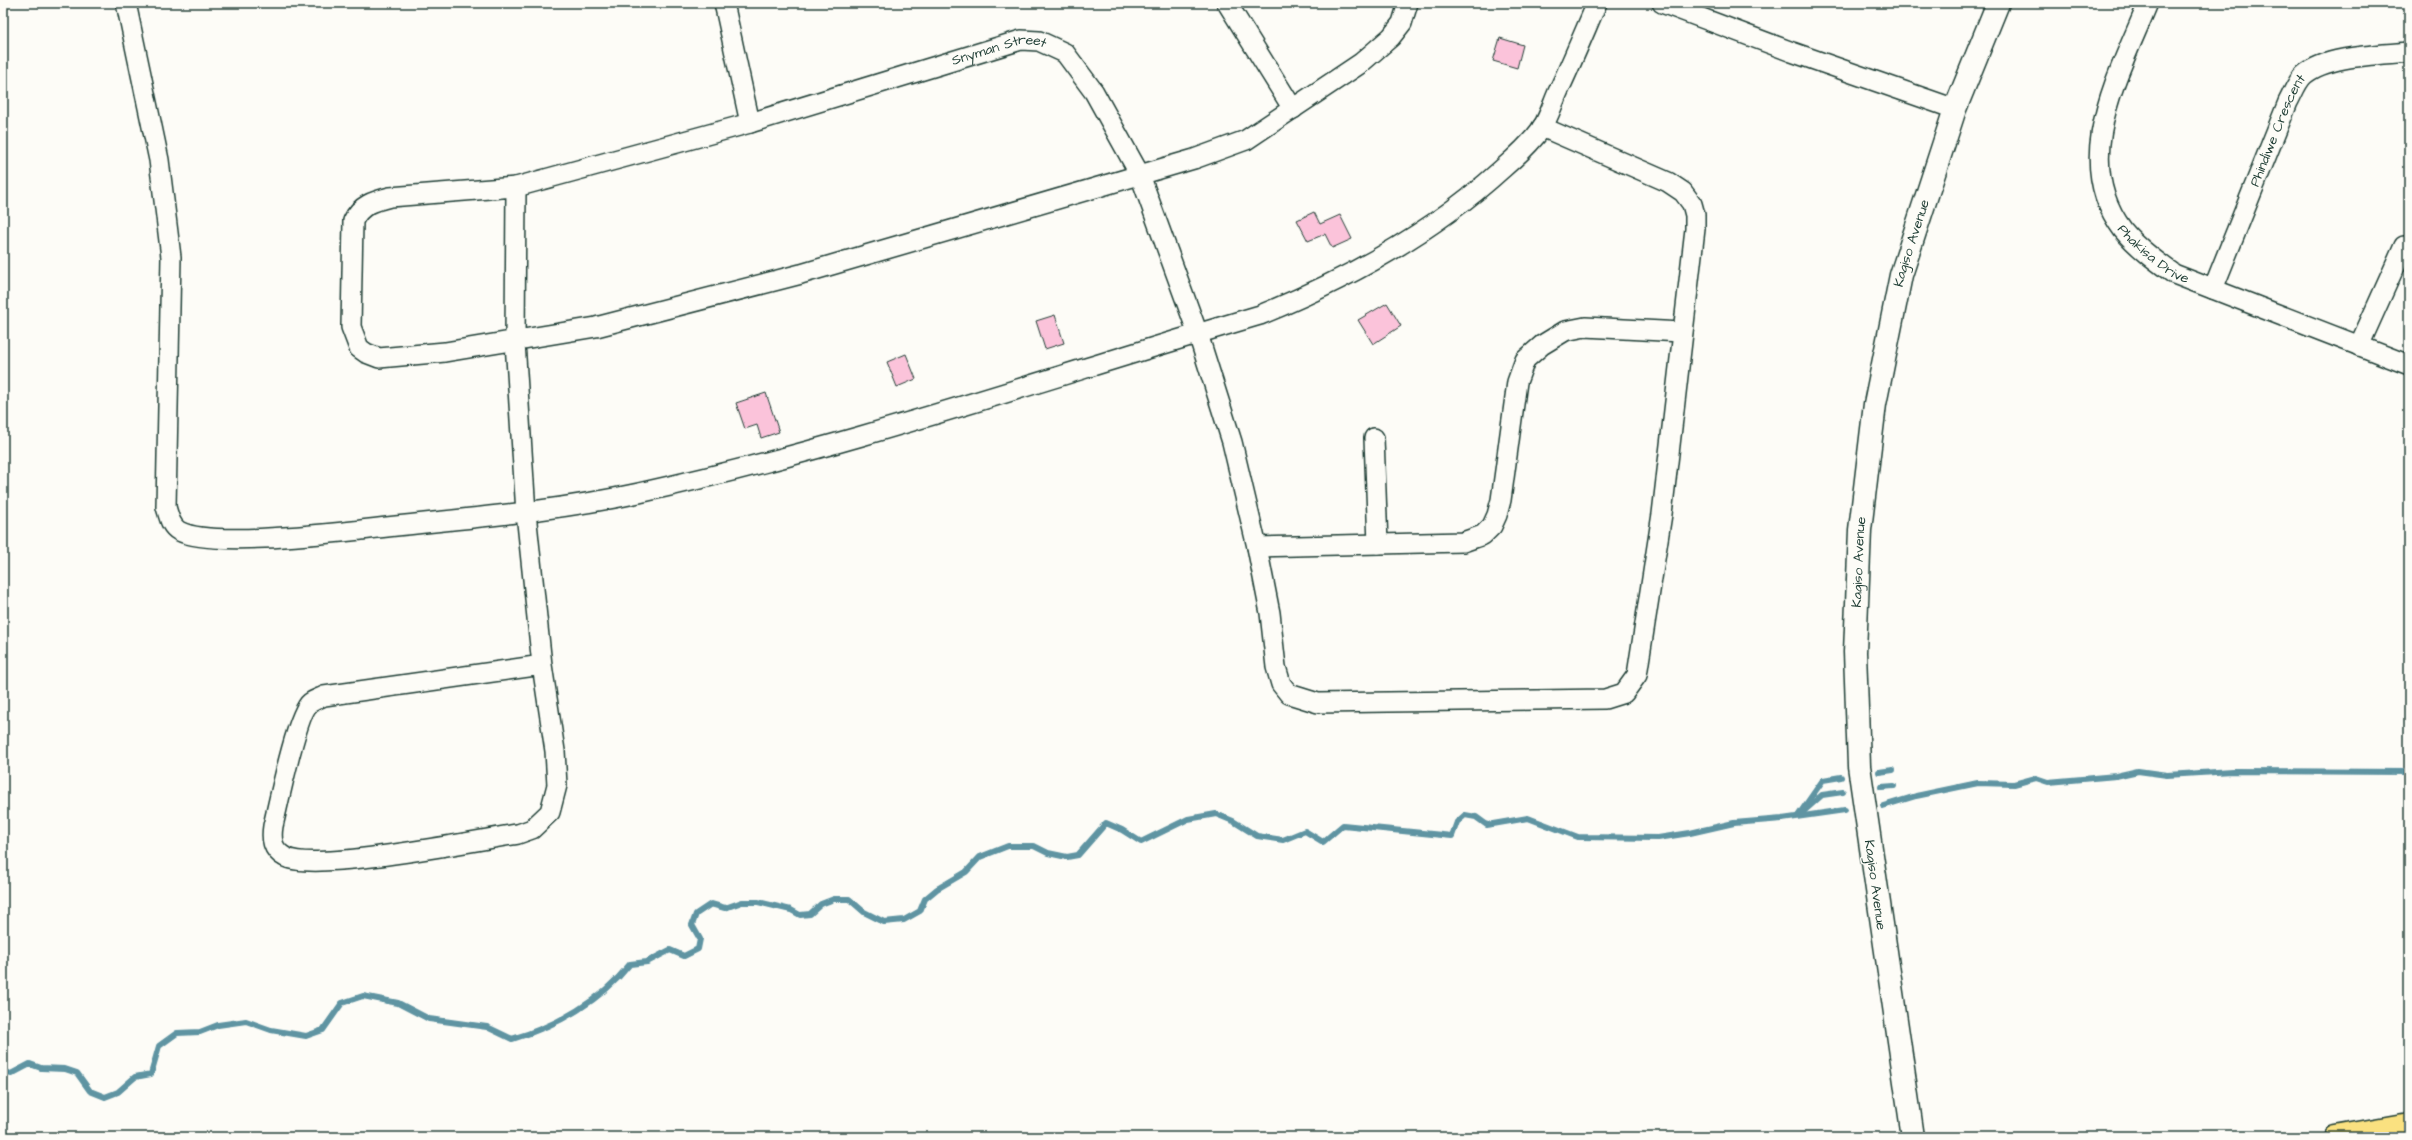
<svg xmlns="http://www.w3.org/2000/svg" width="2412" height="1140" viewBox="0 0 2412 1140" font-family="'Architects Daughter',sans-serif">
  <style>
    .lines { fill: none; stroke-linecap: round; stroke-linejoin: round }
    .stream { stroke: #5f94a2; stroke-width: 6 }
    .building { fill: #fbc3da; stroke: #1f3d34 }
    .minor-casing { stroke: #1f3d34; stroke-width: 22 }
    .tertiary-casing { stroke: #1f3d34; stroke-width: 25 }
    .primary-casing { stroke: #1f3d34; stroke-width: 25 }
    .minor { stroke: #fdfcf7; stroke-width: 19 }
    .tertiary { stroke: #fdfcf7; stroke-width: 22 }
    .primary { stroke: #fae180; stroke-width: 22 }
    .labels { text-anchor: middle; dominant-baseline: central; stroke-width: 3; stroke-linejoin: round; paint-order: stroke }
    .street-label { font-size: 14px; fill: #1f3d34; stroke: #fdfcf7 }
  </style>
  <rect width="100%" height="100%" fill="#fdfcf7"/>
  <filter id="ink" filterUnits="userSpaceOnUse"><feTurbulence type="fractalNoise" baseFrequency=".025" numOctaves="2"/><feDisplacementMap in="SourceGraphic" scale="8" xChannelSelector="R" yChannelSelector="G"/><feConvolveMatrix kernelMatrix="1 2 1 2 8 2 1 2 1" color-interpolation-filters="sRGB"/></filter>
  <g filter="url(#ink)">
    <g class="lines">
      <g class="stream">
        <polyline points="1879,772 1893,770"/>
        <polyline points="1881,787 1894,786"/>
        <polyline points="1883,806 1916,796 1978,783 2014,784 2036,778 2048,782 2116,776 2138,771 2167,775 2232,771 2409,772"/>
        <polyline points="1804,811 1822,795 1843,792"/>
        <polyline points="1798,816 1823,780 1841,777"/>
        <path d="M 3,1071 L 11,1074 L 30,1064 L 41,1068 L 65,1069 L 77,1073 L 90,1091 L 105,1097 L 118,1092 L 135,1077 L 151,1074 L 159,1046 L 177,1033 L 200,1032 L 218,1025 L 246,1021 L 271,1030 L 306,1036 L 323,1030 L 342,1003 L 363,996 L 398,1003 L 429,1019 L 487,1027 L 512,1039 C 557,1026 601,1001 630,964 L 647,962 L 670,950 L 684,956 L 698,949 L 700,939 L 692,925 L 696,914 L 711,904 L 725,908 L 742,902 L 758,902 L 791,910 L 800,915 L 810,914 L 821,904 L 834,899 L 849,899 L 864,912 L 884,922 L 904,920 L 920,911 L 925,899 L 937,889 L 966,872 L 980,857 L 1008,846 L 1034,846 L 1048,853 L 1067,857 L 1078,855 L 1106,823 L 1122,830 L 1141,842 L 1188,819 L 1216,814 L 1233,821 L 1257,836 L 1283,840 L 1305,831 L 1323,842 L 1343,825 L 1452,836 L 1457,822 L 1465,815 L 1476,817 L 1487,825 L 1528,818 L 1578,837 L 1658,838 L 1690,833 L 1734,823 L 1782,819 L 1845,810"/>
      </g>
    </g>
    <g class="building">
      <polygon points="1500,38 1523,45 1517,68 1493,61"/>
      <polygon points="1314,212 1320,224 1340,215 1352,239 1332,248 1325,234 1308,241 1297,220"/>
      <polygon points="1387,303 1401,326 1373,344 1358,320"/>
      <polygon points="1055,315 1064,343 1045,349 1036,321"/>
      <polygon points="906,354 916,379 897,387 887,362"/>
      <polygon points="766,393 779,432 761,438 757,425 745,429 736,403"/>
    </g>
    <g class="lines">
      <g class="minor-casing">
        <g id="minor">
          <path d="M 126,3 L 159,160 L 171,257 L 166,507 C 169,516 170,526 179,531 C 209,547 324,534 361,530 C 454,519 547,513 639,493 C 849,447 1053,376 1260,315 C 1346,280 1433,232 1502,169 C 1516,157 1531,143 1542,128 C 1549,117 1553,103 1558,92 C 1572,62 1584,33 1597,3"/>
          <path id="s1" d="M 724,3 L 750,123 L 1021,40 L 1039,41 L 1065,53 L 1094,92 L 1140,175 L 1198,334 L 1232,442 L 1257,547 L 1270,613 L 1276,667 L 1281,684 L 1289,694 L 1318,703 L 1605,699 L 1624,693 L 1637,675 L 1662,514 L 1695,229 L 1695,215 L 1692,204 L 1683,192 L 1668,182 L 1542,127"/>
          <polyline points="1227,3 1293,109"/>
          <polyline points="1662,3 1792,52 1955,109"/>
          <path id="s2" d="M 2148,3 C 2120,73 2069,159 2123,230 C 2137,247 2156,261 2174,274 L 2409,365"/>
          <polyline points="516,187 750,123"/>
          <path id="s3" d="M 2213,289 L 2288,102 C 2293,93 2297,81 2304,75 C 2327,55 2380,55 2409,52"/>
          <polyline points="2359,346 2404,246"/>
          <polyline points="1374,438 1378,544"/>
          <polyline points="1257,547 1463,542 1483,535 1492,526 1497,515 1501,500 1517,382 1525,360 1542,345 1565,331 1585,327 1682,332"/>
          <path d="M 542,665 L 324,696 C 320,698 314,700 310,703 C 297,713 278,805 273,826 C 271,839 272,850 285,857 C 313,873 478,840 518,834 L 532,829 L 550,812 L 557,785 L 555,751 L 542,665 L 526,513 L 515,342 L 516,187 L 390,197 C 374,201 360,205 353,221 L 351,327 L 359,348 L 366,353 L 379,358 L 445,352 L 596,327 L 801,274 L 1194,159 L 1246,140 L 1361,63 L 1391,37 L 1402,23 L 1408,3"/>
        </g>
      </g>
      <g class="tertiary-casing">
        <g id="tertiary">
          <path id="s4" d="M 1913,1137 L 1859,766 L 1855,652 L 1860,530 L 1875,404 L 1901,275 L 1955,109 L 1998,3"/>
        </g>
      </g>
      <g class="primary-casing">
        <polyline id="primary" points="2335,1137 2409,1124"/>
      </g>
      <use href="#minor" class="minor"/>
      <use href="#tertiary" class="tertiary"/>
      <use href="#primary" class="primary"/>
    </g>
  </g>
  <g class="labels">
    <g class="street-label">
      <text stroke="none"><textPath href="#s1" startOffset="383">Snyman Street</textPath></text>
      <text stroke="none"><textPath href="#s3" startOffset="171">Phindiwe Crescent</textPath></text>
      <text stroke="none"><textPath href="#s4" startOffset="903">Kagiso Avenue</textPath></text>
      <text stroke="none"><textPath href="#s2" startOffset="280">Phakisa Drive</textPath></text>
      <text stroke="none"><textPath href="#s4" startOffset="579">Kagiso Avenue</textPath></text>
      <text transform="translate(1875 885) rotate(82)">Kagiso Avenue</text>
    </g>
  </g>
  <rect width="2412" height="1140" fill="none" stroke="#fdfcf7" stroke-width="16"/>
  <rect x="8" y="8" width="2396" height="1124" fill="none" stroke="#1f3d34" stroke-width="1.5" filter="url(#ink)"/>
</svg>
